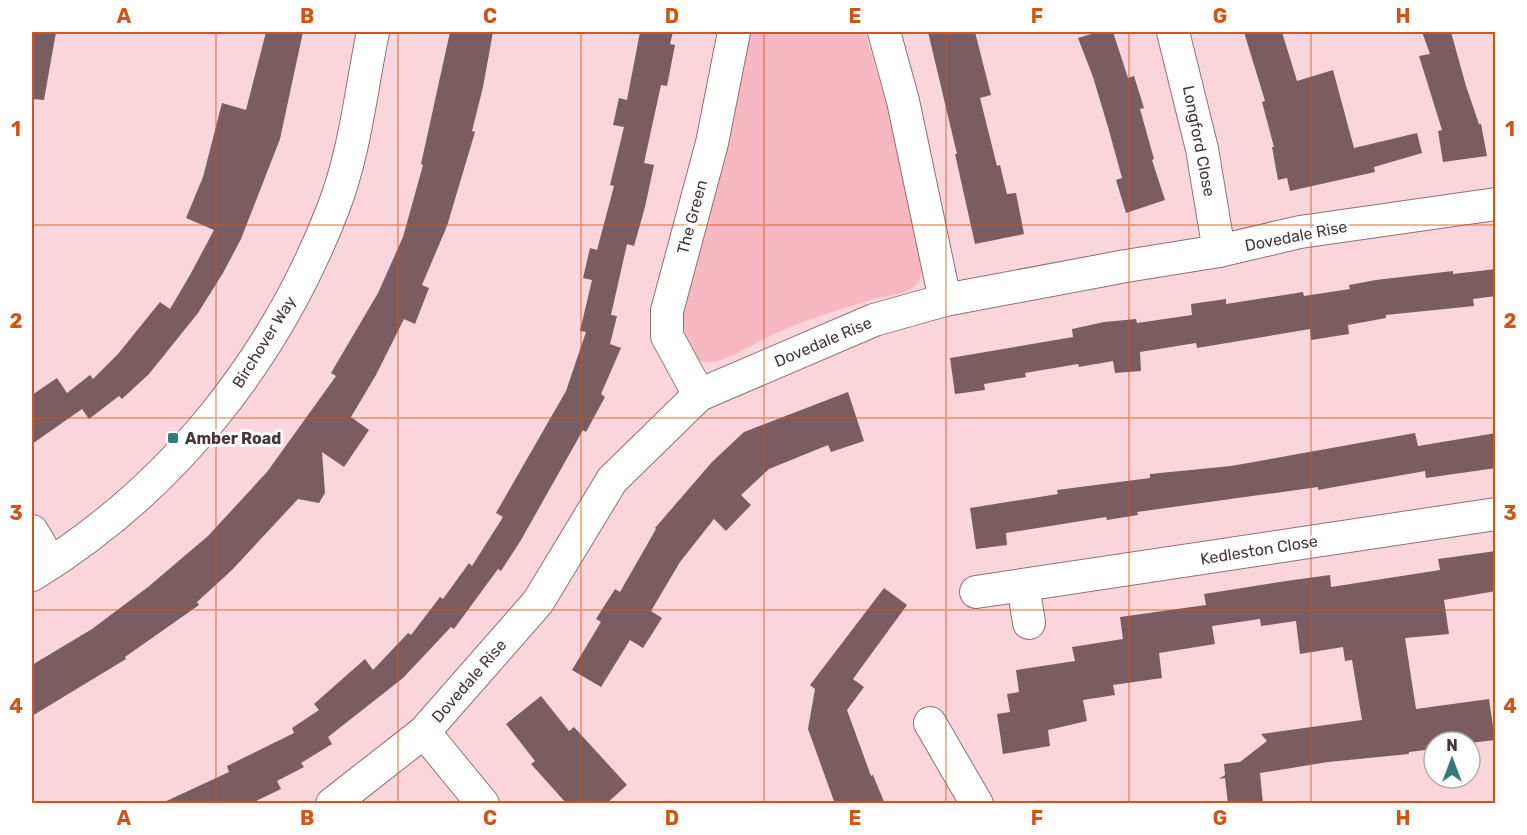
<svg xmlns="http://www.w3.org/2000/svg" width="1527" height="835" viewBox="0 0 1527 835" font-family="Rubik,sans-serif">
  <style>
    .green { fill: #f7b8c3 }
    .building { fill: #7b5c61 }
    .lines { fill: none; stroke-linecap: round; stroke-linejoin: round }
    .minor-casing { stroke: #906f75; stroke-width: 34 }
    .minor { stroke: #fff; stroke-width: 32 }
    .grid { fill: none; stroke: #d05413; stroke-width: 1.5; stroke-opacity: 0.55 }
    .poi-dot { fill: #347c75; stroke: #fff; stroke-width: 2 }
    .labels { text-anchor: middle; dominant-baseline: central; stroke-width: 6; stroke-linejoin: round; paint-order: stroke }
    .street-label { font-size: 16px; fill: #453739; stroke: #fff }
    .poi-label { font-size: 16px; font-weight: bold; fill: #453739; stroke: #fff; text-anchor: start }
    .neatline { fill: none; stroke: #d05413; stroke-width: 2 }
    .grid-label { font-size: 20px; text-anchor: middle; font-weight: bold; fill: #d05413 }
  </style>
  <rect width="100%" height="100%" fill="#fad6dc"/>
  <path class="green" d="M 745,32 L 865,32 L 891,121 L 921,260 C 922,270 923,279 915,286 C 904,296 881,296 867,301 C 837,310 805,320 776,333 C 758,341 724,365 705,362 C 685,358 680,335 680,318 Z"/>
  <g class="building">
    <polygon points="32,32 56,32 44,100 32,99"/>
    <polygon points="266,32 303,32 280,139 241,239 223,273 198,313 149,374 122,399 119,396 89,419 82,409 32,444 32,395 57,378 67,393 90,375 93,379 118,354 160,302 170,309 190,275 214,230 186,218 203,177 222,103 246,110"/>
    <polygon points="450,32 493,32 483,87 472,131 475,132 447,226 422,285 429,288 415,324 404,319 376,375 351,417 369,430 344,467 322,452 325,493 319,503 298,499 232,570 197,602 199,605 125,657 126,659 32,716 32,665 92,629 148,587 208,536 267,472 336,376 331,373 378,293 403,237 423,165 421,164"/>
    <polygon points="640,32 673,32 670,44 675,45 667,86 661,85 644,163 654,165 645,207 634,246 627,244 611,315 617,316 610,344 621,348 601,394 605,397 586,432 583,430 521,540 501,571 498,569 454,629 451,627 403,678 328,737 332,744 301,763 304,767 277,781 281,789 250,804 160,804 229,772 227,766 294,733 292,728 319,710 314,704 365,659 373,670 408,633 411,635 440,597 443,599 469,563 472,566 503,517 496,513 566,391 586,332 580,331 592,280 583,278 590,248 597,250 614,186 610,185 624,127 613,125 619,98 627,100"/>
    <polygon points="928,32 975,32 991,95 980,98 997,166 1000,165 1007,194 1016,193 1024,234 975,244 955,154 957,154"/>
    <polygon points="1098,32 1113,32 1128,78 1134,76 1144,108 1140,109 1154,159 1152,160 1165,200 1126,213 1116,180 1122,178 1108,127 1093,77 1078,38"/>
    <polygon points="1244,32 1282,32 1297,81 1333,70 1354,148 1417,133 1422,153 1374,167 1375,172 1290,191 1287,178 1278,180 1272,147 1274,147 1262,102 1265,101"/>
    <polygon points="1422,32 1451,32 1466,86 1479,124 1481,124 1487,156 1443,162 1438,131 1442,130 1419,56 1430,54"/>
    <polygon points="1496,269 1496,296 1473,299 1474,306 1386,315 1386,318 1348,325 1349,334 1311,340 1310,329 1197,348 1196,343 1140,352 1141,371 1115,373 1113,361 1079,367 1078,364 1025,373 1026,377 984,384 985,390 955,394 950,358 1073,337 1072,329 1104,322 1136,319 1137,323 1192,315 1191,304 1226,299 1226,304 1303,292 1304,296 1350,289 1349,285 1376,280 1453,271 1453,274"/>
    <polygon points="848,392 864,441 831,452 828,445 769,469 741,495 751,505 726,531 714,519 680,562 651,611 662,618 643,648 630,640 601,687 572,670 601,622 596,619 615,589 620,592 656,529 655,528 712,462 744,432"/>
    <polygon points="1415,433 1418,446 1496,433 1496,468 1426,478 1425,471 1318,490 1318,487 1137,512 1138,515 1107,520 1106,517 1006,533 1007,545 976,549 970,508 1058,494 1057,490 1150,478 1150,474 1231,466"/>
    <polygon points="1496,551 1496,591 1444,600 1449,634 1405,638 1416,709 1489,699 1495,740 1470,743 1434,742 1434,749 1409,752 1409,754 1328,762 1260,773 1263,804 1228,804 1225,778 1219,779 1225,775 1224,764 1240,762 1267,741 1261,734 1362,720 1352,660 1345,661 1343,647 1300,654 1296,621 1261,626 1260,619 1212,626 1215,644 1159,653 1162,678 1113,685 1115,695 1083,700 1087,721 1048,730 1050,746 1003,754 997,714 1010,712 1007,694 1019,692 1016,670 1075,661 1072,647 1123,639 1120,617 1206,605 1204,594 1286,581 1330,575 1331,587 1440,570 1438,559"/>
    <polygon points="884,588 907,605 853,679 864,687 847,710 871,776 873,775 885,804 835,804 808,729 815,689 810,685"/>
    <polygon points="541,696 569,731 574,727 627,785 606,804 567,804 531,764 535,761 506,724"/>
  </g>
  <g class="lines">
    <g class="minor-casing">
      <g id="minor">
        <polyline points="884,32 903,101 945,300"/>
        <polyline points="1173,32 1202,149 1219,251"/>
        <polyline points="699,395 667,336 667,311 712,143 734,32"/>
        <polyline points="32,531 51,563"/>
        <path d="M 32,575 C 171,490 274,361 333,209 C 355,153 361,90 373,32"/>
        <polyline points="1023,585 1029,623"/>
        <polyline points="976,592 1496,514"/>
        <polyline points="930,723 977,804"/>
        <polyline points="424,732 483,804"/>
        <polyline points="332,804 424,732 538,602 612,480 699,395 874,320 945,300 1126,266 1219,251 1300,232 1496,204"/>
      </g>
    </g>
    <use href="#minor" class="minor"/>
  </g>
  <path class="grid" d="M 216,32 L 216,804M 398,32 L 398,804M 581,32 L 581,804M 764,32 L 764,804M 946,32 L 946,804M 1129,32 L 1129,804M 1311,32 L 1311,804M 32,225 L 1496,225M 32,418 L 1496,418M 32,610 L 1496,610"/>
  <rect class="poi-dot" x="167" y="432" width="12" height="12" rx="3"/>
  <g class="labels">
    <g class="street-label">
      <text transform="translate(1199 141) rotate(79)">Longford Close</text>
      <text transform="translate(692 217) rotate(-75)">The Green</text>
      <text transform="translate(1296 236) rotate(-11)">Dovedale Rise</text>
      <text transform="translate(264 342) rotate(-58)">Birchover Way</text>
      <text transform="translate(823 342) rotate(-23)">Dovedale Rise</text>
      <text transform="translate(1259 550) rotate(-9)">Kedleston Close</text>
      <text transform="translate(469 681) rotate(-49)">Dovedale Rise</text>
    </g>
    <g class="poi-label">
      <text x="185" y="438">Amber Road</text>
    </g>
  </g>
  <rect width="1527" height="835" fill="none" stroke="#ffffff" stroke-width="66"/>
  <g transform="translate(1452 760)"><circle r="28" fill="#ffffff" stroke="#b5afb0" stroke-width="1.5"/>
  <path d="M0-4.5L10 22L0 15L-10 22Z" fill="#347c75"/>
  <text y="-9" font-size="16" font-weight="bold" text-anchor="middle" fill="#453739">N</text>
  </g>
  <rect x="33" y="33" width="1461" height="769" class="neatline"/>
  <g class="grid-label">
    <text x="124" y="23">A</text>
    <text x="307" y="23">B</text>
    <text x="490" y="23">C</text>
    <text x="672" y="23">D</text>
    <text x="855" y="23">E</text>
    <text x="1037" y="23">F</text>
    <text x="1220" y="23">G</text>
    <text x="1403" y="23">H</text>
    <text x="16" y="136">1</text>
    <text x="1510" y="136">1</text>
    <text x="16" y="328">2</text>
    <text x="1510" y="328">2</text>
    <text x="16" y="520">3</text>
    <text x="1510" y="520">3</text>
    <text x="16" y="713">4</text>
    <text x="1510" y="713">4</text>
    <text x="124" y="825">A</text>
    <text x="307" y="825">B</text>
    <text x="490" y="825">C</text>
    <text x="672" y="825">D</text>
    <text x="855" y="825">E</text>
    <text x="1037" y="825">F</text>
    <text x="1220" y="825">G</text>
    <text x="1403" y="825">H</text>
  </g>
</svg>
